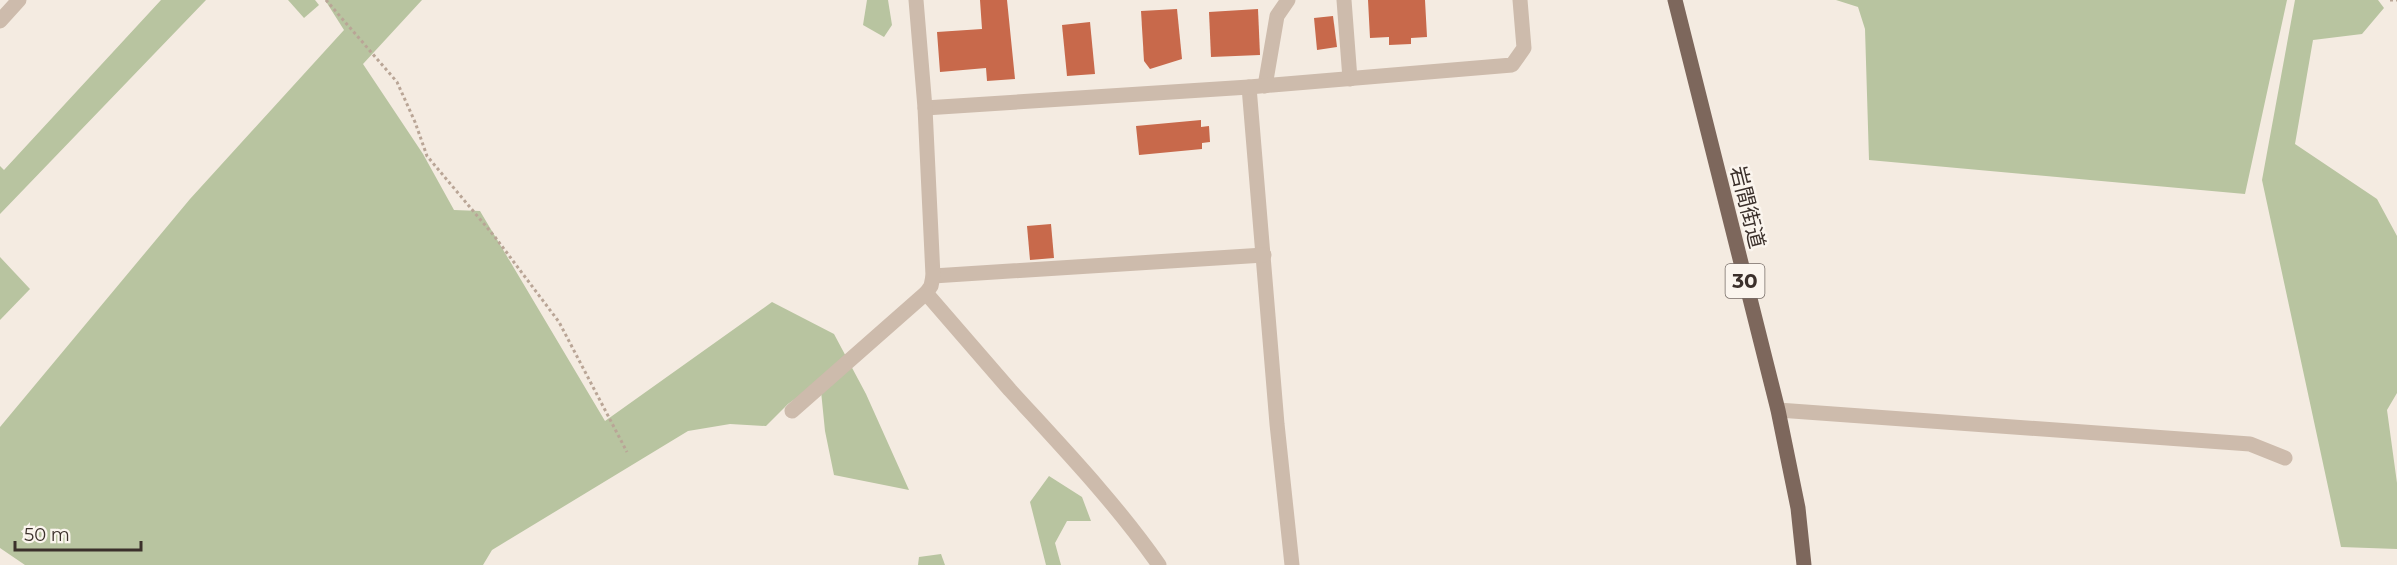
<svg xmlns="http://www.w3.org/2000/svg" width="2397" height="565" viewBox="0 0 2397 565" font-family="Montserrat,'Noto Sans JP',sans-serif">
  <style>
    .green { fill: #b8c4a0 }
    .building { fill: #c8694b }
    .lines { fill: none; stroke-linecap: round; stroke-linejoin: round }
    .path { stroke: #b9a596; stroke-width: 3; stroke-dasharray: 3 3; stroke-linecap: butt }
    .minor { stroke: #cdbbac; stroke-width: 15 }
    .major { stroke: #7d675c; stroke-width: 15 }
    .labels { text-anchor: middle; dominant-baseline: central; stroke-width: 5; stroke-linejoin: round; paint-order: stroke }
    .shield { fill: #fbf5ee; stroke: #756b66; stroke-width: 1.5 }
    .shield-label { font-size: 20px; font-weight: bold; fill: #3b302b }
    .street-label { font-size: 21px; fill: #3b302b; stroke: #fbf5ee }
  </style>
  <rect width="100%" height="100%" fill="#f4ebe1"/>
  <g class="green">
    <polygon points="161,0 206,0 0,214 0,166 4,170"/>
    <polygon points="288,0 315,0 319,5 304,18"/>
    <polygon points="325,0 422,0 363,64 423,154 454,210 480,211 605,421 772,302 834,334 866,394 909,490 834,475 825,431 820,381 788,404 766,426 730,424 688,431 492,550 483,565 25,565 0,548 0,427 190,199 344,30"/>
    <polygon points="867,0 888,0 892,25 884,37 863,25"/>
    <polygon points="1836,0 2287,0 2245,194 1869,160 1865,29 1858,7"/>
    <polygon points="2295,0 2378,0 2384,8 2362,34 2313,40 2295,144 2377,199 2397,236 2397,393 2387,410 2397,483 2397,549 2341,547 2262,180"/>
    <polygon points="0,257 30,289 0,320"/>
    <polygon points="1049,476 1082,497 1091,521 1067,521 1055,543 1061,565 1046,565 1030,502"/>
    <polygon points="941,554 945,565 918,565 919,557"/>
  </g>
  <g class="building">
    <polygon points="980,0 1007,0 1015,79 987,81 986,68 940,72 937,32 982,29"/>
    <polygon points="1368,0 1425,0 1427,37 1411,38 1411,44 1389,45 1389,37 1370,38"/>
    <polygon points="1177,9 1182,59 1150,69 1144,61 1141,11"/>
    <polygon points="1258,9 1260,55 1211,57 1209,12"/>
    <polygon points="1333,16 1337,47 1317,50 1314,18"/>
    <polygon points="1090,22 1095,74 1067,76 1062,25"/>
    <polygon points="1201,120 1201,127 1209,126 1210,142 1202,143 1202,149 1139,155 1136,126"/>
    <polygon points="1051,224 1054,258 1030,260 1027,226"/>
  </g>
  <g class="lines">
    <g class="path">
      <polyline points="326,0 397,82 415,122 427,156 495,237 559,322 627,452"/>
      <polyline points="2390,0 2397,0"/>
    </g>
    <g class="minor">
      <polyline points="1344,0 1350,79"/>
      <polyline points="0,21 19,0"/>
      <polyline points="1265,86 1277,16 1288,0"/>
      <polyline points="1249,87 1277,424 1292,565"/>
      <polyline points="925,108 1249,87 1512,65 1524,48 1520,0"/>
      <polyline points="933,276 1264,255"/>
      <path d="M 926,293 C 954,325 982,358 1010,390 C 1062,447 1115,502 1159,565"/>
      <polyline points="1778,410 2250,444 2285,458"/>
      <polyline points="792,411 926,293 931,286 933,276 925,108 916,0"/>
    </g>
    <polyline class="major" points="1675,0 1778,410 1798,508 1804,565"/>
  </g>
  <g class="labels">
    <rect class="shield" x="1725.5" y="264" width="39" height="34" rx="4.5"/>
    <g class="shield-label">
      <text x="1745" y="281">30</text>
    </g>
    <g class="street-label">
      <text transform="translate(1748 207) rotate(76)">岩間街道</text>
    </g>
  </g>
  <path d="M15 541v9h126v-9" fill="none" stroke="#3b302b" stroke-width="3"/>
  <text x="24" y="541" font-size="18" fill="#3b302b" stroke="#fbf5ee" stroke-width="4.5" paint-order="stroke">50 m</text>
</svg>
